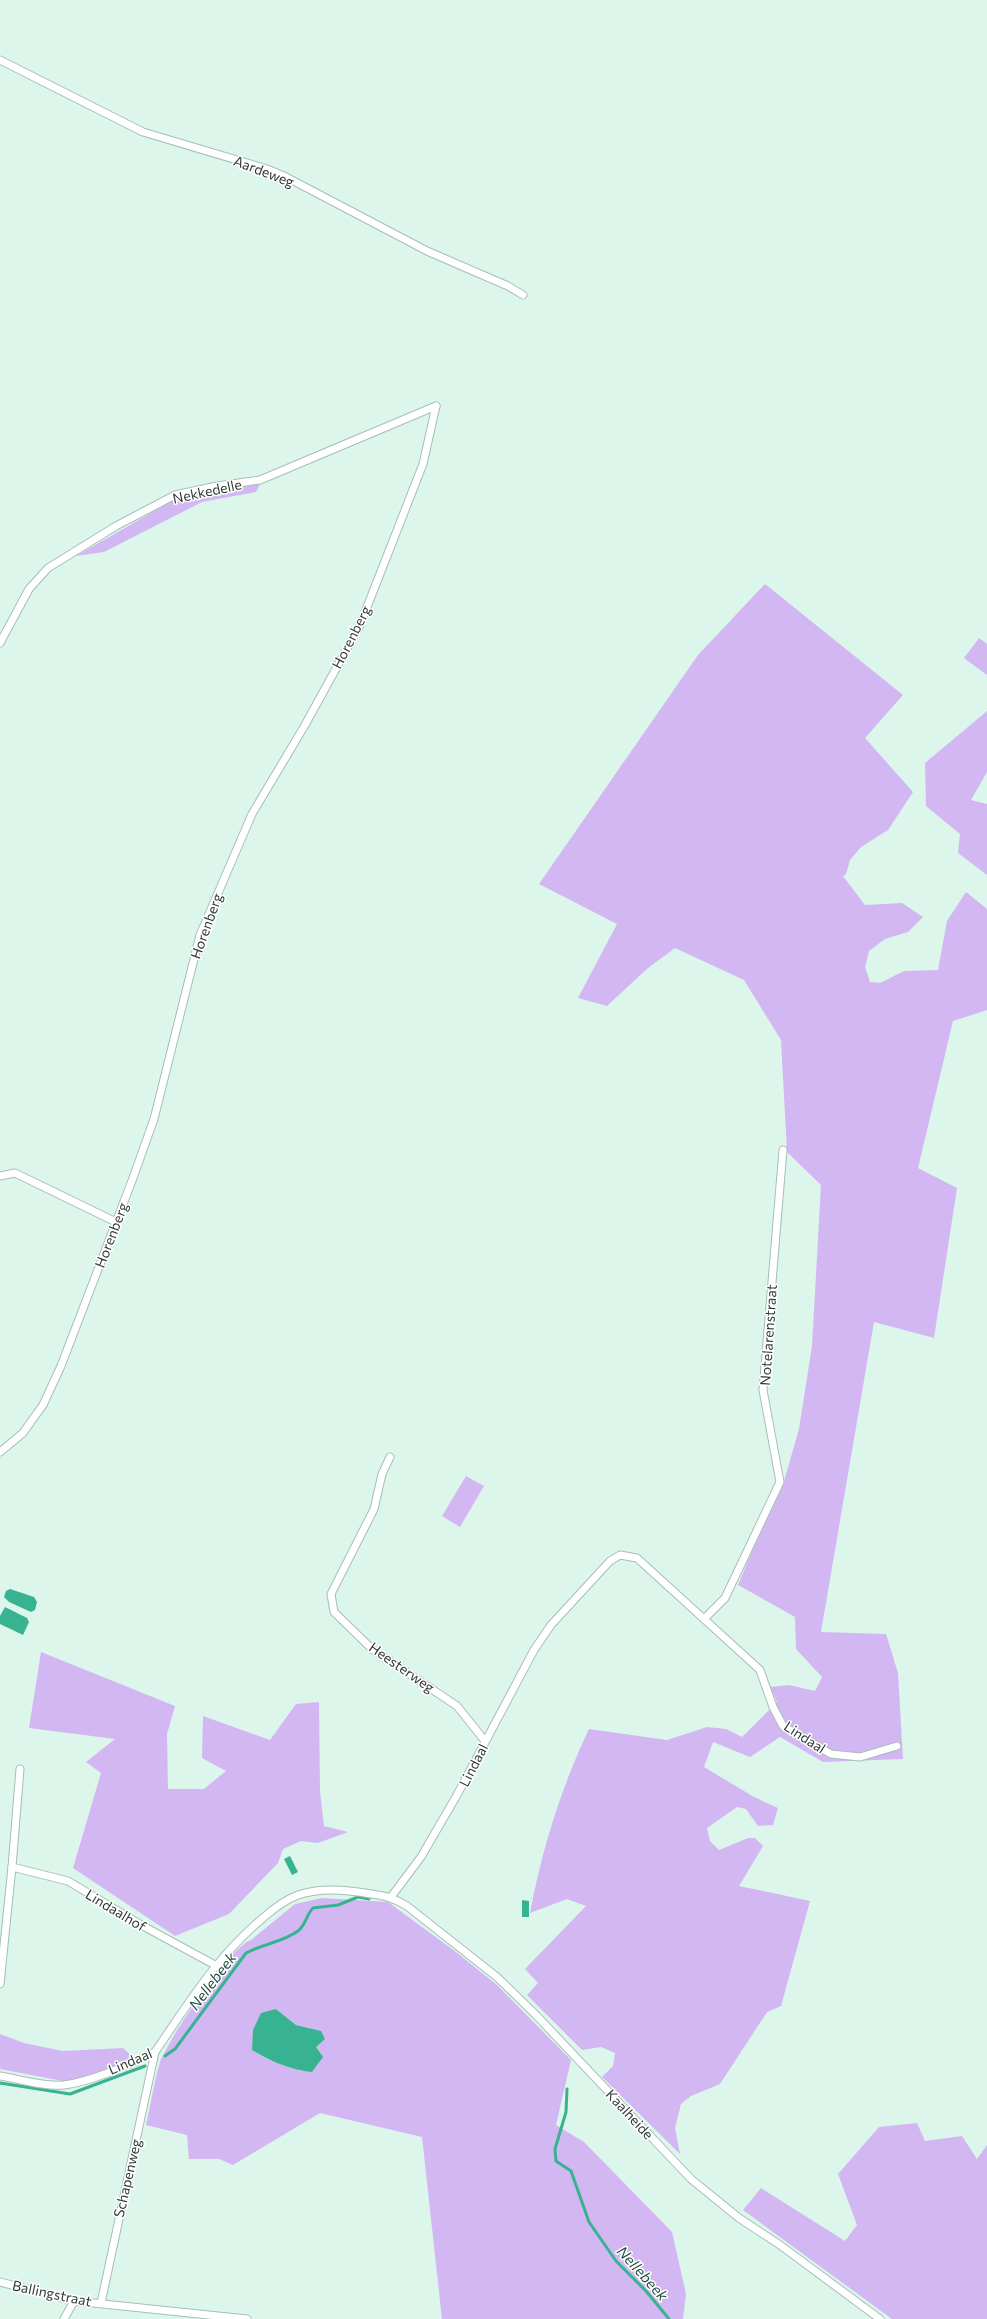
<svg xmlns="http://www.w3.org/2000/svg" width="987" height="2319" viewBox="0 0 987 2319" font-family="Commissioner,sans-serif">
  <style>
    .green { fill: #d3b7f3; fill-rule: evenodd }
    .water { fill: #38b391 }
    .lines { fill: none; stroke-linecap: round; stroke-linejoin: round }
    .stream { stroke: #38b391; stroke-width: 3 }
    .minor-casing { stroke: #a6bfb5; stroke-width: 9 }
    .minor { stroke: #fff; stroke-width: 7 }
    .labels { text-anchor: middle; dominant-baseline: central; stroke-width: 3; stroke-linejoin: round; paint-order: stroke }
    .street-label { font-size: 14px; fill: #303a36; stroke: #fff }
    .water-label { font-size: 15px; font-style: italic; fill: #1e5041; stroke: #fff }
  </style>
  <rect width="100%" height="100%" fill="#dcf6ec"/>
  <g class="green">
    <polygon points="260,484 256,492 202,502 104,552 76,556 177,498"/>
    <path d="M 765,584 L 903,695 L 865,738 L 913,792 L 888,830 L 861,847 L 850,860 L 846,874 L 843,876 L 865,905 L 902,903 L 923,917 L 908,932 L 885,939 L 869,951 L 865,967 L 870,982 L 880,983 L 904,971 L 938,970 L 947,921 L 966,892 L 987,909 L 987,1010 L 953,1021 L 918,1168 L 957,1188 L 934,1338 L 874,1322 L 821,1632 L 886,1634 L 898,1673 L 903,1759 L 823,1762 L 780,1737 L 750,1757 L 713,1742 L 704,1767 L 754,1797 L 778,1808 L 773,1825 L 758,1826 L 746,1809 L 737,1807 L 707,1828 L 710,1841 L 719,1850 L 748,1838 L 755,1838 L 763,1846 L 739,1886 L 810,1901 L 781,2006 L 767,2012 L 720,2084 L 691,2096 L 681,2104 L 675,2128 L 680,2154 L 602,2077 L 613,2066 L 615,2053 L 601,2047 L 582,2050 L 527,1995 L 538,1983 L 525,1969 L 586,1906 L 567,1899 L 530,1913 C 542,1849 561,1788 589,1729 L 667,1740 L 707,1727 L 726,1729 L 742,1737 L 777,1702 L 770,1687 L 789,1685 L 815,1691 L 822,1677 L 796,1649 L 795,1617 L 738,1585 L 766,1517 L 784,1481 L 799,1429 L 812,1346 L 821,1185 L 787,1152 L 781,1040 L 744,980 L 675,948 L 648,968 L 607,1006 L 578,998 L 617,924 L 539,884 L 698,655 Z"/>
    <polygon points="979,638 987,644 987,675 964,658"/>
    <polygon points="987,711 987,772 971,800 987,804 987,875 958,853 960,834 926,806 925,763"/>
    <polygon points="466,1476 484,1486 460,1527 442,1516"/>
    <polygon points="41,1652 175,1706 167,1734 168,1789 204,1789 226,1771 202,1758 203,1716 270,1740 296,1704 319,1702 320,1792 324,1826 348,1832 318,1843 301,1841 283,1849 278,1863 229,1914 175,1936 73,1868 101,1773 86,1762 115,1739 29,1728"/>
    <path d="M 322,1898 L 388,1902 L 456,1952 L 497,1985 L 571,2060 L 556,2125 L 584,2142 L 672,2232 L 686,2294 L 683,2319 L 442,2319 L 422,2137 L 320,2113 L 233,2165 L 219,2159 L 189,2159 L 187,2135 L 146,2125 C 151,2104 154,2082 160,2062 C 168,2040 231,1945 251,1940 L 295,1904 ZM 276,2009 L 296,2025 L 310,2028 L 315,2047 L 302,2071 L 267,2059 L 252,2050 L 253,2040 Z"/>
    <polygon points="0,2034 24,2043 63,2051 123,2048 135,2059 73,2083 0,2069"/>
    <polygon points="917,2123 925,2141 962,2136 977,2159 987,2145 987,2319 892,2319 743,2210 761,2188 845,2241 857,2225 838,2174 879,2127"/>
  </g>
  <g class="water">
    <polygon points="10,1589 34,1597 37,1602 35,1610 31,1612 9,1602 4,1597 6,1591"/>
    <polygon points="5,1607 27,1618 29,1622 23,1635 0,1624 0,1616"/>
    <polygon points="290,1856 298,1872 292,1875 284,1859"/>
    <polygon points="522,1900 529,1901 529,1917 522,1917"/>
    <path d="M 276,2009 L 296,2025 L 321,2031 L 325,2039 L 316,2047 L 323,2057 L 312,2072 C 291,2070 270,2061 252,2050 L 253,2030 L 261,2013 Z"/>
  </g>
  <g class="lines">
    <g class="stream">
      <path d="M 165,2056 L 175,2049 L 246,1953 C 263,1944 283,1942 298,1931 C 306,1925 306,1915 313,1908 L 338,1905 L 358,1897 L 369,1899"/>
      <polyline points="0,2083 70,2094 145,2066"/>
      <polyline points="567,2089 566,2112 555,2149 556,2161 571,2171 589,2222 616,2261 646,2291 669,2319"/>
    </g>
    <g class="minor-casing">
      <g id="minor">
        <polyline points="0,60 143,132 267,169 286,177 427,251 508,286 523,295"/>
        <polyline points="0,643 29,589 48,568 116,526 175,495 217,486 260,480 436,406"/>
        <polyline points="0,1176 15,1173 116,1222"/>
        <polyline points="0,1452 23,1433 30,1423 43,1405 61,1366 133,1178 154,1119 200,935 252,814 305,725 360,625 423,464 436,406"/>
        <polyline points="390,1457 382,1474 374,1509 331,1594 334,1612 372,1649 457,1706 485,1741"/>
        <polyline points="704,1619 725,1598 780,1482 763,1390 783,1150"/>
        <polyline points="20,1769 12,1867 68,1881 143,1926 215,1965"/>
        <polyline points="391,1897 421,1857 457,1795 534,1650 551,1625 610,1561 620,1555 637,1558 760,1670 773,1707 783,1726 831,1754 860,1757 897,1746"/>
        <polyline points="0,1984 12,1867"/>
        <path d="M 0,2076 C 20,2079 44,2087 64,2085 C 90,2082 132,2064 155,2052 C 188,2004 217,1956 263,1918 C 273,1909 285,1900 298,1895 C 318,1888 338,1889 358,1892 C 378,1895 389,1895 407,1906 L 497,1977 L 536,2015 L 691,2179 L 739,2218 L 780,2245 L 880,2319"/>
        <polyline points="0,2282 74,2301 247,2319"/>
        <polyline points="101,2303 155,2052"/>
        <polyline points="64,2319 74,2301"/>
      </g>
    </g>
    <use href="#minor" class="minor"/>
  </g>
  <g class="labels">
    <g class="street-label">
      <text transform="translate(264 171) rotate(21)">Aardeweg</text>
      <text transform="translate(207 491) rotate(-12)">Nekkedelle</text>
      <text transform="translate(351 637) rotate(-63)">Horenberg</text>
      <text transform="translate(206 926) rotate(-70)">Horenberg</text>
      <text transform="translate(111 1235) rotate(-69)">Horenberg</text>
      <text transform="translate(768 1335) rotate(-86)">Notelarenstraat</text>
      <text transform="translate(402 1667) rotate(35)">Heesterweg</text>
      <text transform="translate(805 1737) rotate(33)">Lindaal</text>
      <text transform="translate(473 1765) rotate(-63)">Lindaal</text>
      <text transform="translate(116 1910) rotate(31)">Lindaalhof</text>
      <text transform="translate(130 2061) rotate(-23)">Lindaal</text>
      <text transform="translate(630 2114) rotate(47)">Kaalheide</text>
      <text transform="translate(127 2178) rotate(-77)">Schapenweg</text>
      <text transform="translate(52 2293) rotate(12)">Ballingstraat</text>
    </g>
    <g class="water-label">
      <text transform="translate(212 1981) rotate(-53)">Nellebeek</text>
      <text transform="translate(643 2273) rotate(48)">Nellebeek</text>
    </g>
  </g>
</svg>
